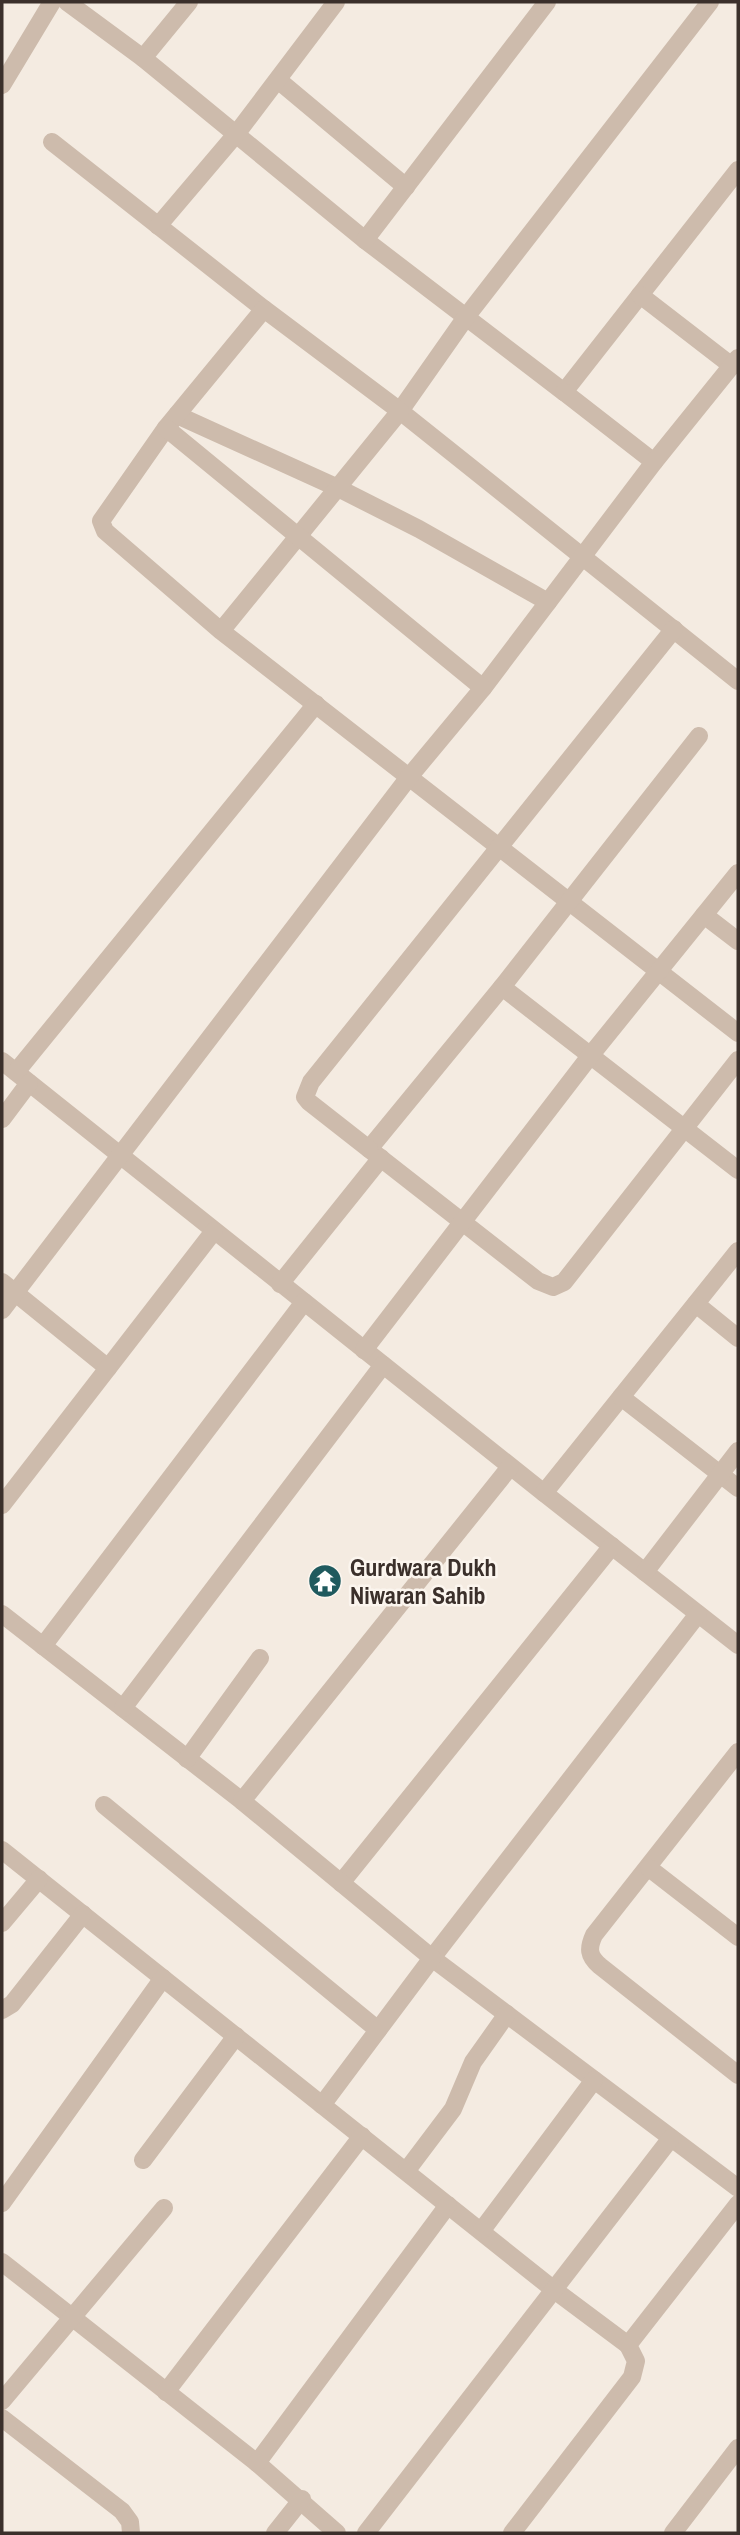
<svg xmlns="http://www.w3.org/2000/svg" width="740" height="2535" viewBox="0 0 740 2535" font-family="'Archivo Narrow',sans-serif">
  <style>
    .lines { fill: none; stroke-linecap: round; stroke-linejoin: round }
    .minor { stroke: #cdbbac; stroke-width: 18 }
    .tertiary { stroke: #cdbbac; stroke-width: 18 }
    .labels { text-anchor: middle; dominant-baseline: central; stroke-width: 5; stroke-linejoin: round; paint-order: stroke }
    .poi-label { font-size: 24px; font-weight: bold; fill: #3b302b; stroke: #fbf5ee; text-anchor: start }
  </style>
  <rect width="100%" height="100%" fill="#f4ebe1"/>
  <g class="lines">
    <g class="minor">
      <polyline points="67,2 143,58 365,240 564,392 738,170"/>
      <polyline points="710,2 466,317 400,411 738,681"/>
      <polyline points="143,58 189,2"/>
      <polyline points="278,80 406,187"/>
      <polyline points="2,85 52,2"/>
      <polyline points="52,142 264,309"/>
      <polyline points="158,226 237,133 336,2"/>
      <polyline points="365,240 547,2"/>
      <polyline points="640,295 732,366"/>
      <polyline points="564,392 654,462"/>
      <polyline points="177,415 338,488 419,529 548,602"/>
      <polyline points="221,631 400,411 264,309 166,428 101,521 105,531 221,631 738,1033"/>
      <polyline points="483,688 654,462 738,358"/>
      <polyline points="704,915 738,941"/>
      <polyline points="502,987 699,736"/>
      <path d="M 738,1060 L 564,1282 L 553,1287 L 538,1281 L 369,1149 L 502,987 C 581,1048 660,1109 738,1170"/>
      <polyline points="2,1061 544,1493"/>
      <polyline points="16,1072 316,704"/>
      <polyline points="2,1119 29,1083"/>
      <polyline points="369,1149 309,1102 305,1097 311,1082 674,629"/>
      <polyline points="738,1251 544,1493 738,1645"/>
      <polyline points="2,1282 108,1368"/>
      <polyline points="280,1284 381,1158"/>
      <polyline points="696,1304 738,1338"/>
      <polyline points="2,1310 409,777 483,688 166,428"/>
      <polyline points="364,1350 590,1056 738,873"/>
      <polyline points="621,1397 738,1488"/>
      <polyline points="2,1505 214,1231"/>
      <polyline points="645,1572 738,1451"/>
      <polyline points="2,1614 242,1801"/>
      <polyline points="698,1614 432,1958 738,2188"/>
      <polyline points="43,1646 304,1302"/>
      <polyline points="123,1708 383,1365"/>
      <path d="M 738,1752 L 594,1935 C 588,1948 588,1956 600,1966 L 738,2075"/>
      <polyline points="187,1759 260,1658"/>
      <polyline points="104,1805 378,2030"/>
      <polyline points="2,1850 553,2289 628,2345"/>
      <polyline points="649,1868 738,1937"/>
      <polyline points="341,1883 612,1546"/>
      <polyline points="2,1923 39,1879"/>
      <polyline points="2,2010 12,2004 83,1914"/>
      <polyline points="322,2105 432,1958 242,1801 510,1467"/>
      <polyline points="143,2160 236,2036"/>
      <polyline points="407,2170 453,2109 473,2062 507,2014"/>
      <polyline points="2,2203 163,1978"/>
      <polyline points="482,2230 594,2080"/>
      <polyline points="2,2262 257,2463 337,2533"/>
      <polyline points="166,2392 362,2136"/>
      <polyline points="2,2401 164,2208"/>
      <polyline points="2,2418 122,2511 130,2522 131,2533"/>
      <polyline points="257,2463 448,2205"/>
      <polyline points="275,2533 302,2499"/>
      <polyline points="366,2533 671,2138"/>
      <polyline points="512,2533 632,2377 636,2361 628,2345 738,2204"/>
    </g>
    <polyline class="tertiary" points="673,2533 738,2448"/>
  </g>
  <defs>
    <g id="temple-disc" transform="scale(1.75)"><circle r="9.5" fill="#1f5a5e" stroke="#fbf5ee"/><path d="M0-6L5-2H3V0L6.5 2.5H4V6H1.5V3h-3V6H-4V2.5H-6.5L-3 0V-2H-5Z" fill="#fff"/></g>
  </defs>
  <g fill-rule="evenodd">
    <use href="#temple-disc" x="325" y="1581"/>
  </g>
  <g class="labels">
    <g class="poi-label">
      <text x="350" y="1567">Gurdwara Dukh<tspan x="350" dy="28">Niwaran Sahib</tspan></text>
    </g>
  </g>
  <rect width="740" height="2535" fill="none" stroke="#3b302b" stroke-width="7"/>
</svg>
